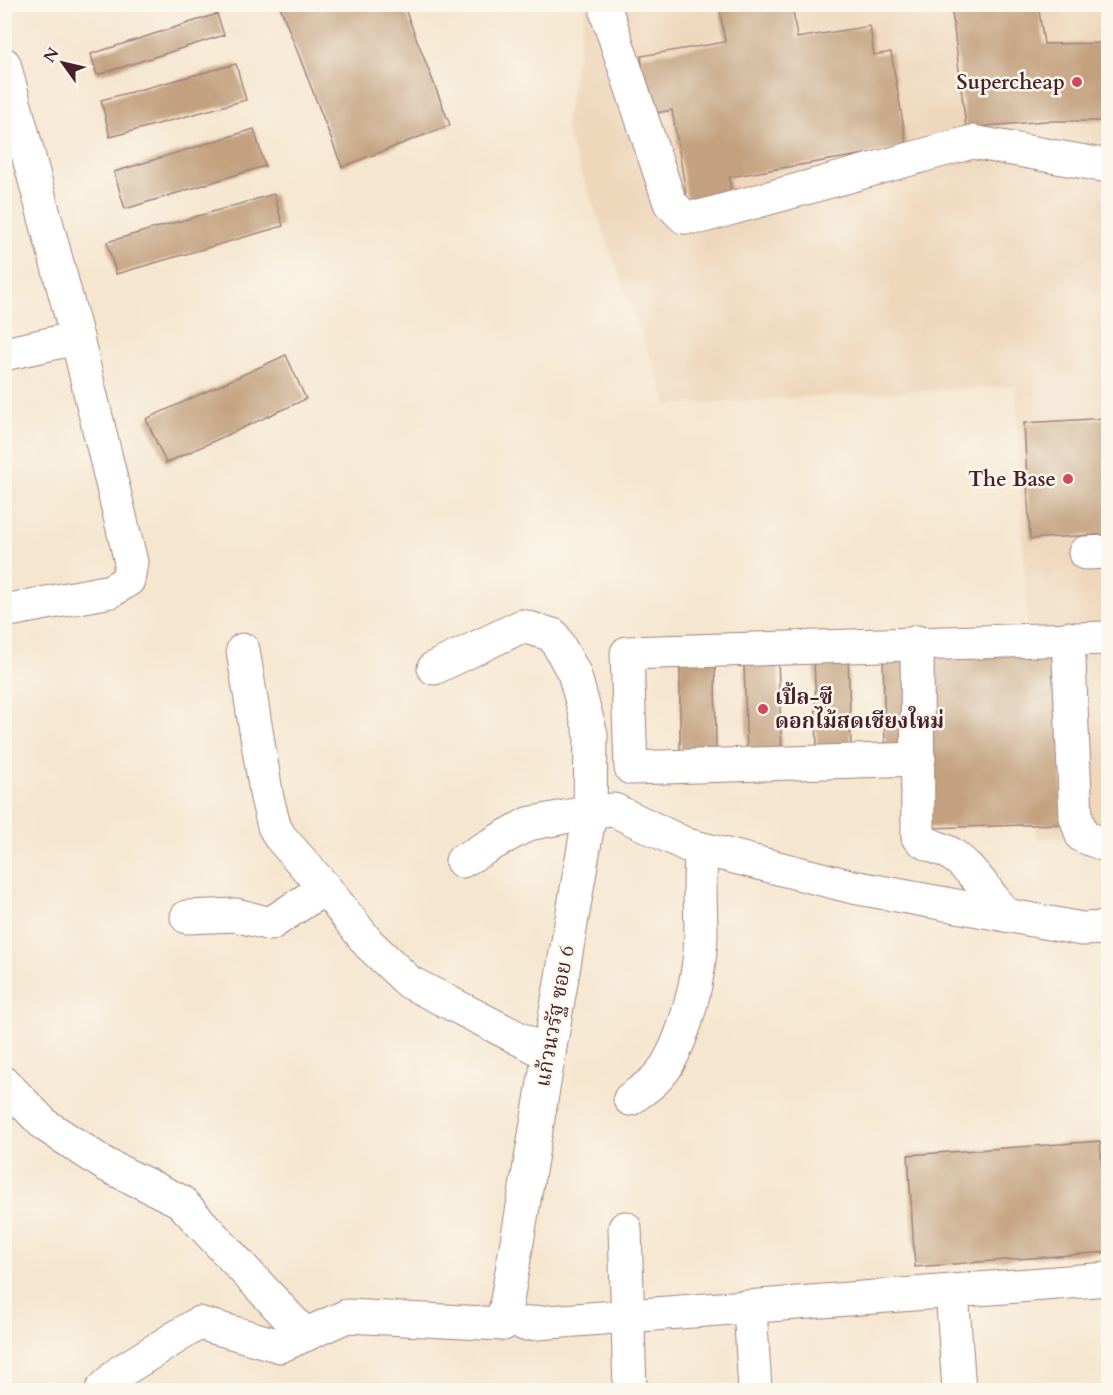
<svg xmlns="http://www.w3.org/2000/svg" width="1113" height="1395" viewBox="0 0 1113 1395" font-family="Cardo,'Noto Serif Thai',serif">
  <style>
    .built { fill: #eed7bb }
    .building { fill: #c3a17f }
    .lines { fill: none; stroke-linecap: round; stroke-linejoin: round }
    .minor-casing { stroke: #a0827d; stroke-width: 35 }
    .minor { stroke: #fff; stroke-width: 33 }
    .poi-dot { fill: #d1495b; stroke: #fbf7ec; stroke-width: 2 }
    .labels { text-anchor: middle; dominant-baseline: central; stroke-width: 5; stroke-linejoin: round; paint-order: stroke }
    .poi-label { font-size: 21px; font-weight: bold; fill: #4a1f2b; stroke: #fbf7ec; text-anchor: end }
    .street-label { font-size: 21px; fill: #4a1f2b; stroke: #fbf7ec }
  </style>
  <rect width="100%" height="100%" fill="#fbf7ec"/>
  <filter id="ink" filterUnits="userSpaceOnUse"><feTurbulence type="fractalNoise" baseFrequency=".0167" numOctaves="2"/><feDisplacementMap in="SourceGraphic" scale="12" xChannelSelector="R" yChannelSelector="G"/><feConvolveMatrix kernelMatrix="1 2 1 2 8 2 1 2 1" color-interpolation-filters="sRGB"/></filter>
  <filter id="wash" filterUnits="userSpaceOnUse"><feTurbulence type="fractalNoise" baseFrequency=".008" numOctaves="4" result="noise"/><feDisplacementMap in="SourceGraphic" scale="24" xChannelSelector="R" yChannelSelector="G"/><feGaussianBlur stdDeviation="1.35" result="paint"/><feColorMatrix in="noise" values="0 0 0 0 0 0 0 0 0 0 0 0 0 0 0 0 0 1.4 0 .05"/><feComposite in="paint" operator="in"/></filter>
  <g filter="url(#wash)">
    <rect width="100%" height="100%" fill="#f5e6cf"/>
    <polygon class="built" points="586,5 1108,5 1108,834 1037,838 1016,386 668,405 565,129"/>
    <g id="blocks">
      <g class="building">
        <polygon points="279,4 403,4 450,125 342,167"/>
        <polygon points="719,4 792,4 797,38 870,26 874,55 891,52 907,147 729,177 732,197 688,205 672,110 650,114 641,56 725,42"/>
        <polygon points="951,4 1038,4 1044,44 1108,43 1108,121 1045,121 966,128"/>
        <polygon points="217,14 224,35 97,75 91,54"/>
        <polygon points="236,64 246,100 110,137 101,100"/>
        <polygon points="254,129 265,166 125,209 114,172"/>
        <polygon points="274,194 283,226 116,274 107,242"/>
        <polygon points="286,355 306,399 166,463 146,419"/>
        <polygon points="1108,418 1108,534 1030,539 1024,423"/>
        <polygon points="1061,643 1062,824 929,828 924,646"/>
        <polygon points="912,653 914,748 885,748 883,654"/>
        <polygon points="848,655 851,747 817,748 814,656"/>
        <polygon points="715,659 716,749 680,750 680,660"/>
        <polygon points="778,662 782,754 747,756 744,664"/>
        <polygon points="1100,1141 1108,1252 915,1267 908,1155"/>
      </g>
    </g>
  </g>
  <g filter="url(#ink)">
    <use href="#blocks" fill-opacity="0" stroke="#a0827d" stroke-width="1.5"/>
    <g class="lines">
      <g class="minor-casing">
        <g id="minor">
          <polyline points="607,14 670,203 684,217 700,217 972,142 1108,166"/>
          <polyline points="4,64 77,338 131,562 128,580 111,591 4,611"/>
          <polyline points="4,354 77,338"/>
          <polyline points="1085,553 1108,552"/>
          <polyline points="1068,638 1076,817 1082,836 1108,846"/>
          <path d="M 917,642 L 918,837 C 927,846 940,847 951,854 C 972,868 989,894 1005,915"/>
          <polyline points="243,650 267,798 274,826 280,837 325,888 369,944 409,982 549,1054"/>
          <polyline points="434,668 522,626 553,635 574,673 591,734 590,812 528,824 462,861"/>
          <polyline points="919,759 631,768 627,653 1108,638"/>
          <polyline points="187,917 236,915 270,924 325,888"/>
          <polyline points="4,1083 45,1125 106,1165 180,1201 305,1335"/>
          <path d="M 630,1099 C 644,1089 658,1080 667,1065 C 687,1031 700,975 701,936 C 701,907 698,879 702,849"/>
          <polyline points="625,1228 630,1390"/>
          <polyline points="952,1291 959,1390"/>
          <polyline points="750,1308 755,1390"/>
          <polyline points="524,1324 1108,1279"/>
          <polyline points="102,1390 120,1372 199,1323 280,1346 347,1316 503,1324 590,812 614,810 687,845 853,887 1082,929 1108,928"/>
        </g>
      </g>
      <use href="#minor" class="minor"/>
    </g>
  </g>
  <g class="poi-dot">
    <circle cx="1077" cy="82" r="6"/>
    <circle cx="1068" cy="479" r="6"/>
    <circle cx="763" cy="709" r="6"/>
  </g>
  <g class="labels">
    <g class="poi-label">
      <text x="1065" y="82">Supercheap</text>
      <text x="1056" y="479">The Base</text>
      <text x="775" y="697" text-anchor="start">เปิ้ล-ซี<tspan x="775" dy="24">ดอกไม้สดเชียงใหม่</tspan></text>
    </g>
    <g class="street-label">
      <text transform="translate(555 1016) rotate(-80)">แก้วนวรัฐ ซอย 6</text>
    </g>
  </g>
  <rect width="1113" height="1395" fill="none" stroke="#fbf7ec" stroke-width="24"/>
  <g transform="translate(63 63) rotate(304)" stroke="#fbf7ec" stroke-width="4.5" paint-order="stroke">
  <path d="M0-4.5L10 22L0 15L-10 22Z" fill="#4a1f2b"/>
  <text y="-9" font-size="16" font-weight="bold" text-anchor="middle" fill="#4a1f2b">N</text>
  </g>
</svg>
